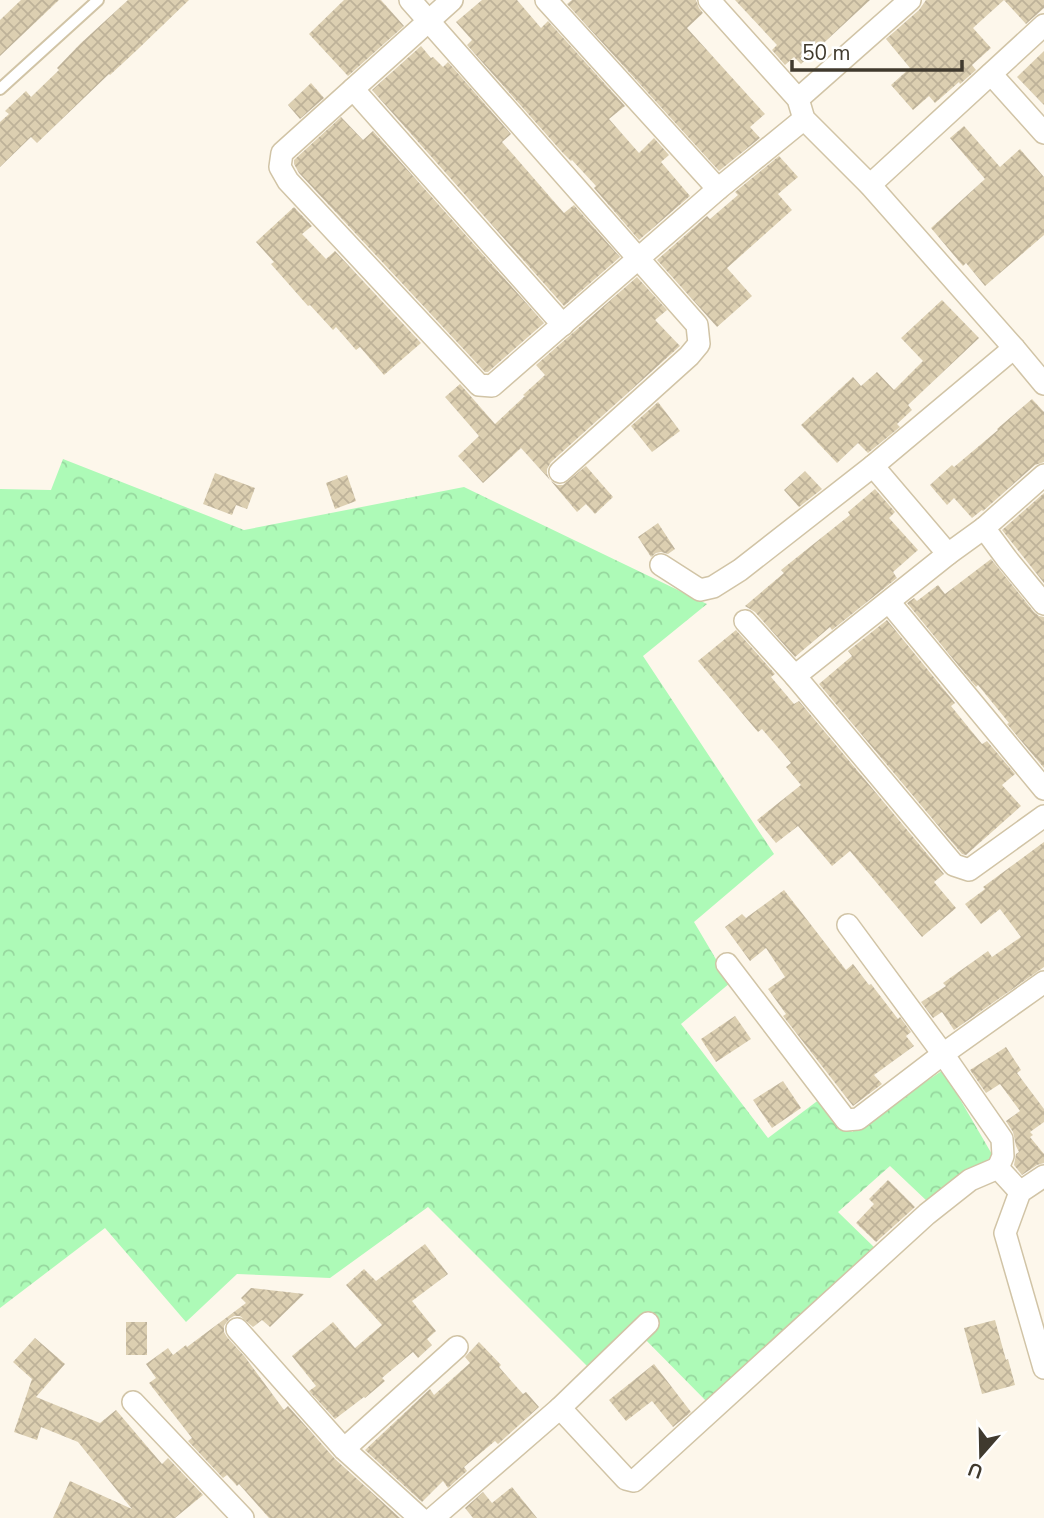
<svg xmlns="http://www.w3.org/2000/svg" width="1044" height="1518" viewBox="0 0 1044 1518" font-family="'Nunito Sans',sans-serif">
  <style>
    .forest { fill: url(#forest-crowns) }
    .building { fill: url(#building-cross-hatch) }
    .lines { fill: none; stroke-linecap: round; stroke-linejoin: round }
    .lane-casing { stroke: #d1c4a6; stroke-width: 14 }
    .street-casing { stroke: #d1c4a6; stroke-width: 24 }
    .lane { stroke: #fff; stroke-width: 10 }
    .street { stroke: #fff; stroke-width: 21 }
  </style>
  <defs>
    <pattern id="forest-crowns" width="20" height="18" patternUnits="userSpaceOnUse" patternTransform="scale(1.75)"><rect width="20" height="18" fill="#adfab7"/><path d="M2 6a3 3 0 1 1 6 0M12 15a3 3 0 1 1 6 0" fill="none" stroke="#96d79e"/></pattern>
    <pattern id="building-cross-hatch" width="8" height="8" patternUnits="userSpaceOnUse" patternTransform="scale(1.75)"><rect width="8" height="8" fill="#dccfb1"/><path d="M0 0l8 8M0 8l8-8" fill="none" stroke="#beb299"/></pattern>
  </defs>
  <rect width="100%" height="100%" fill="#fdf7eb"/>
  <polygon class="forest" points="63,459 244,530 464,487 707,604 643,656 774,854 694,922 730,983 681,1024 768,1138 824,1096 852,1132 943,1070 993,1156 928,1202 890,1166 838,1212 878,1251 713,1408 636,1330 593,1372 428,1207 330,1278 237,1274 186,1322 105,1228 0,1308 0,489 51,490"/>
  <g class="building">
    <polygon points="21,0 59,0 0,56 0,20"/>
    <polygon points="128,0 189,0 137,50 110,75 109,74 37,143 31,137 0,167 0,122 9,114 5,111 26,91 31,97 59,70 57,68 80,44"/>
    <polygon points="344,0 381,0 404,26 348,76 309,34"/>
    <polygon points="482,0 517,0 541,28 548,21 625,106 609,119 639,153 654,138 669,155 661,162 690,196 639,240 594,188 596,186 572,160 571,161 562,152 467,45 472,40 456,22"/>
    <polygon points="572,0 696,0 699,8 703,13 687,28 765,114 750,127 760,138 719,171 567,4"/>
    <polygon points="735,0 870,0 801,64 794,57 785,65 772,50 777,45"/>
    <polygon points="926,0 1044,0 1044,8 1026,24 1004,0 973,28 991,48 972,65 976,70 960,84 959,82 935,103 929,96 913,110 891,85 910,68 886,39 919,10"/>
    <polygon points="421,46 431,58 433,57 443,67 448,62 511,134 502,142 564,213 574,205 620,257 564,306 372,90"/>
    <polygon points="1044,51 1044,105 1017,77"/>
    <polygon points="311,83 324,98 300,119 288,105"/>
    <polygon points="341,117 363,140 373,131 544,323 488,372 485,372 299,173 294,164 294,160"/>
    <polygon points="964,126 1000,167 1020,149 1044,177 1044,235 985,286 966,263 963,266 931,228 985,179 950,138"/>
    <polygon points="779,156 798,177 778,194 792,210 727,268 752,296 717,327 657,260 707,216 710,219 738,195 735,192"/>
    <polygon points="294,207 312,226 302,234 326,259 335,251 421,343 384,375 360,347 356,350 336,327 333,330 310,305 308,306 271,264 274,262 256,242"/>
    <polygon points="637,277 667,310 655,320 680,346 551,462 547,469 547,474 550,480 521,448 483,483 458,456 479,436 445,397 460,384 495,424 525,396 523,395 545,375 536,365"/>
    <polygon points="942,300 979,338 908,405 912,410 897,424 900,427 868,453 858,443 837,463 801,425 853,377 861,386 877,372 894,390 923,361 901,338"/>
    <polygon points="1032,399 1044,412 1044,462 1035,465 983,511 982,510 972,518 954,498 947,505 930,485 952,465 954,467 998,430 997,429"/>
    <polygon points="658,402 680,431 652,452 631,426"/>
    <polygon points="586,466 613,497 595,514 586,504 577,512 551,481 557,485 563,485"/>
    <polygon points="805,471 822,489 799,507 784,490"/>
    <polygon points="215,473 255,488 247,509 236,505 232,515 203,504"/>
    <polygon points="347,475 356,501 335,509 326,483"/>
    <polygon points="875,489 895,512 889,518 918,550 893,572 897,578 832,630 830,627 795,657 755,612 745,606 784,573 781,570 850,515 848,512"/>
    <polygon points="1044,493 1044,583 1002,530"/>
    <polygon points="658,523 675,549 668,554 661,552 656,553 651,557 638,537"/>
    <polygon points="991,559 1034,612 1039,616 1044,617 1044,768 1007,724 1009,723 978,685 976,687 907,603 914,598 917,601 938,585 945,594"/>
    <polygon points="887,620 955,703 951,706 982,744 987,741 1015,774 1002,785 1021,806 966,855 962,854 819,684 852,656 848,651"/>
    <polygon points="736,630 775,674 771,677 794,704 799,701 944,874 934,882 956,908 922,937 850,851 832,866 798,826 776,843 757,820 801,785 786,767 791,763 762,729 758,732 698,661"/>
    <polygon points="1044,842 1044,967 954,1030 942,1012 933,1018 921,1002 946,986 943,983 988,951 992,957 1021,937 1000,909 981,924 965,904 985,889 983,887"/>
    <polygon points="784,890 846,970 853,964 869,985 871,984 898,1019 900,1017 911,1032 906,1036 914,1046 874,1075 882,1084 853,1106 783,1016 786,1014 768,989 785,977 766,948 750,961 725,927 742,914 746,918"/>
    <polygon points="735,1016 751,1039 716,1062 701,1039"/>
    <polygon points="1006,1047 1021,1070 1017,1073 1044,1109 1044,1122 1030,1132 1033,1135 1030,1137 1044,1154 1044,1163 1037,1165 1022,1175 1014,1165 1016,1154 1019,1152 1016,1146 1013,1132 1006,1121 1020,1111 1000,1084 986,1093 970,1070"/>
    <polygon points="783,1081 801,1108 772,1128 753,1100"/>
    <polygon points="888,1180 915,1207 876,1242 856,1223 874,1204 869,1199"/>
    <polygon points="425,1244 448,1274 412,1301 436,1331 427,1339 432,1345 418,1358 413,1352 382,1378 385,1381 365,1398 364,1397 335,1419 309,1391 316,1386 292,1356 333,1322 355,1348 382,1325 346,1285 364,1269 376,1281"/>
    <polygon points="251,1288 304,1294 270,1327 262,1320 253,1327 240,1316 234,1316 229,1319 224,1326 224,1332 227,1337 245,1357 284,1410 288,1406 335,1459 400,1518 269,1518 239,1484 237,1486 227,1475 223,1478 188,1441 192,1438 149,1383 156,1378 146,1364 168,1348 173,1355 186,1345 187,1347 246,1303 241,1298"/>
    <polygon points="995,1320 1006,1360 1008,1359 1015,1385 982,1394 964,1328"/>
    <rect x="126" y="1322" width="21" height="33"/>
    <polygon points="35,1338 65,1364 36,1397 100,1423 116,1410 162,1464 168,1458 203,1495 175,1518 53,1518 70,1481 132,1509 78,1442 41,1427 37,1440 14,1432 32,1379 13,1362"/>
    <polygon points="479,1342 501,1365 499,1367 523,1394 526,1392 539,1407 498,1444 495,1441 464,1467 467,1471 448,1488 443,1481 422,1502 365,1450 430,1389 434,1395 470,1363 465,1357"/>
    <polygon points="654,1364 691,1412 673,1427 652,1401 626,1421 609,1400"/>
    <polygon points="512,1487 537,1518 473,1518 465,1508 483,1492 492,1503"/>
  </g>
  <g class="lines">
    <g class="lane-casing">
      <polyline id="lane" points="0,89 98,0"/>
    </g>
    <g class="street-casing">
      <g id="street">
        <polyline points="410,0 697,325 699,344 689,356 560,472"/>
        <polyline points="452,0 282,153 280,167 288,181 479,385 492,386 718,189 804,119"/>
        <polyline points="546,0 718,189"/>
        <polyline points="709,0 798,99 804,119 870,185 1014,348 1044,384"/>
        <polyline points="991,74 1044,133"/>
        <polyline points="353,89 563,325"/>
        <polyline points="798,99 910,0"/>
        <polyline points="870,185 1044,25"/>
        <polyline points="873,466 1014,348"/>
        <polyline points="984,528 1007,559 1044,604"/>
        <polyline points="661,565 700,590 713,587 740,570 873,466 948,554"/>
        <polyline points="889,602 1044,789"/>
        <polyline points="745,621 795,676 954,865 969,870 1044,816"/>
        <polyline points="795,676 948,554 984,528 1044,475"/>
        <polyline points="848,925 943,1054 1002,1139 1003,1156 998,1168"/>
        <polyline points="727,964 846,1120 858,1119 943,1054 1044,982"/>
        <polyline points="1044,1176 1020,1192 1005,1233 1044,1368"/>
        <polyline points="237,1329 344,1449 420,1518"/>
        <polyline points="133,1402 243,1518"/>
        <polyline points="560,1408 648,1323"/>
        <polyline points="344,1449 457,1347"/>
        <polyline points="433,1518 560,1408 626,1479 634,1481 927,1214 970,1180 998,1168 1020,1192"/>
      </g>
    </g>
    <use href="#lane" class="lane"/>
    <use href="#street" class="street"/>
  </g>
  <g transform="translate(981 1455) rotate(200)" stroke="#ffffff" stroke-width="5" paint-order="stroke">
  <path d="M0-5L12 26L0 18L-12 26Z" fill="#403a2e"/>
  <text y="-10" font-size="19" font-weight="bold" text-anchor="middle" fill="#403a2e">U</text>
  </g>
  <path d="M792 60v10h170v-10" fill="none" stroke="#403a2e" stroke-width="3.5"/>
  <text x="802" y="60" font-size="21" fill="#403a2e" stroke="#ffffff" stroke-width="5" paint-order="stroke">50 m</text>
</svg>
